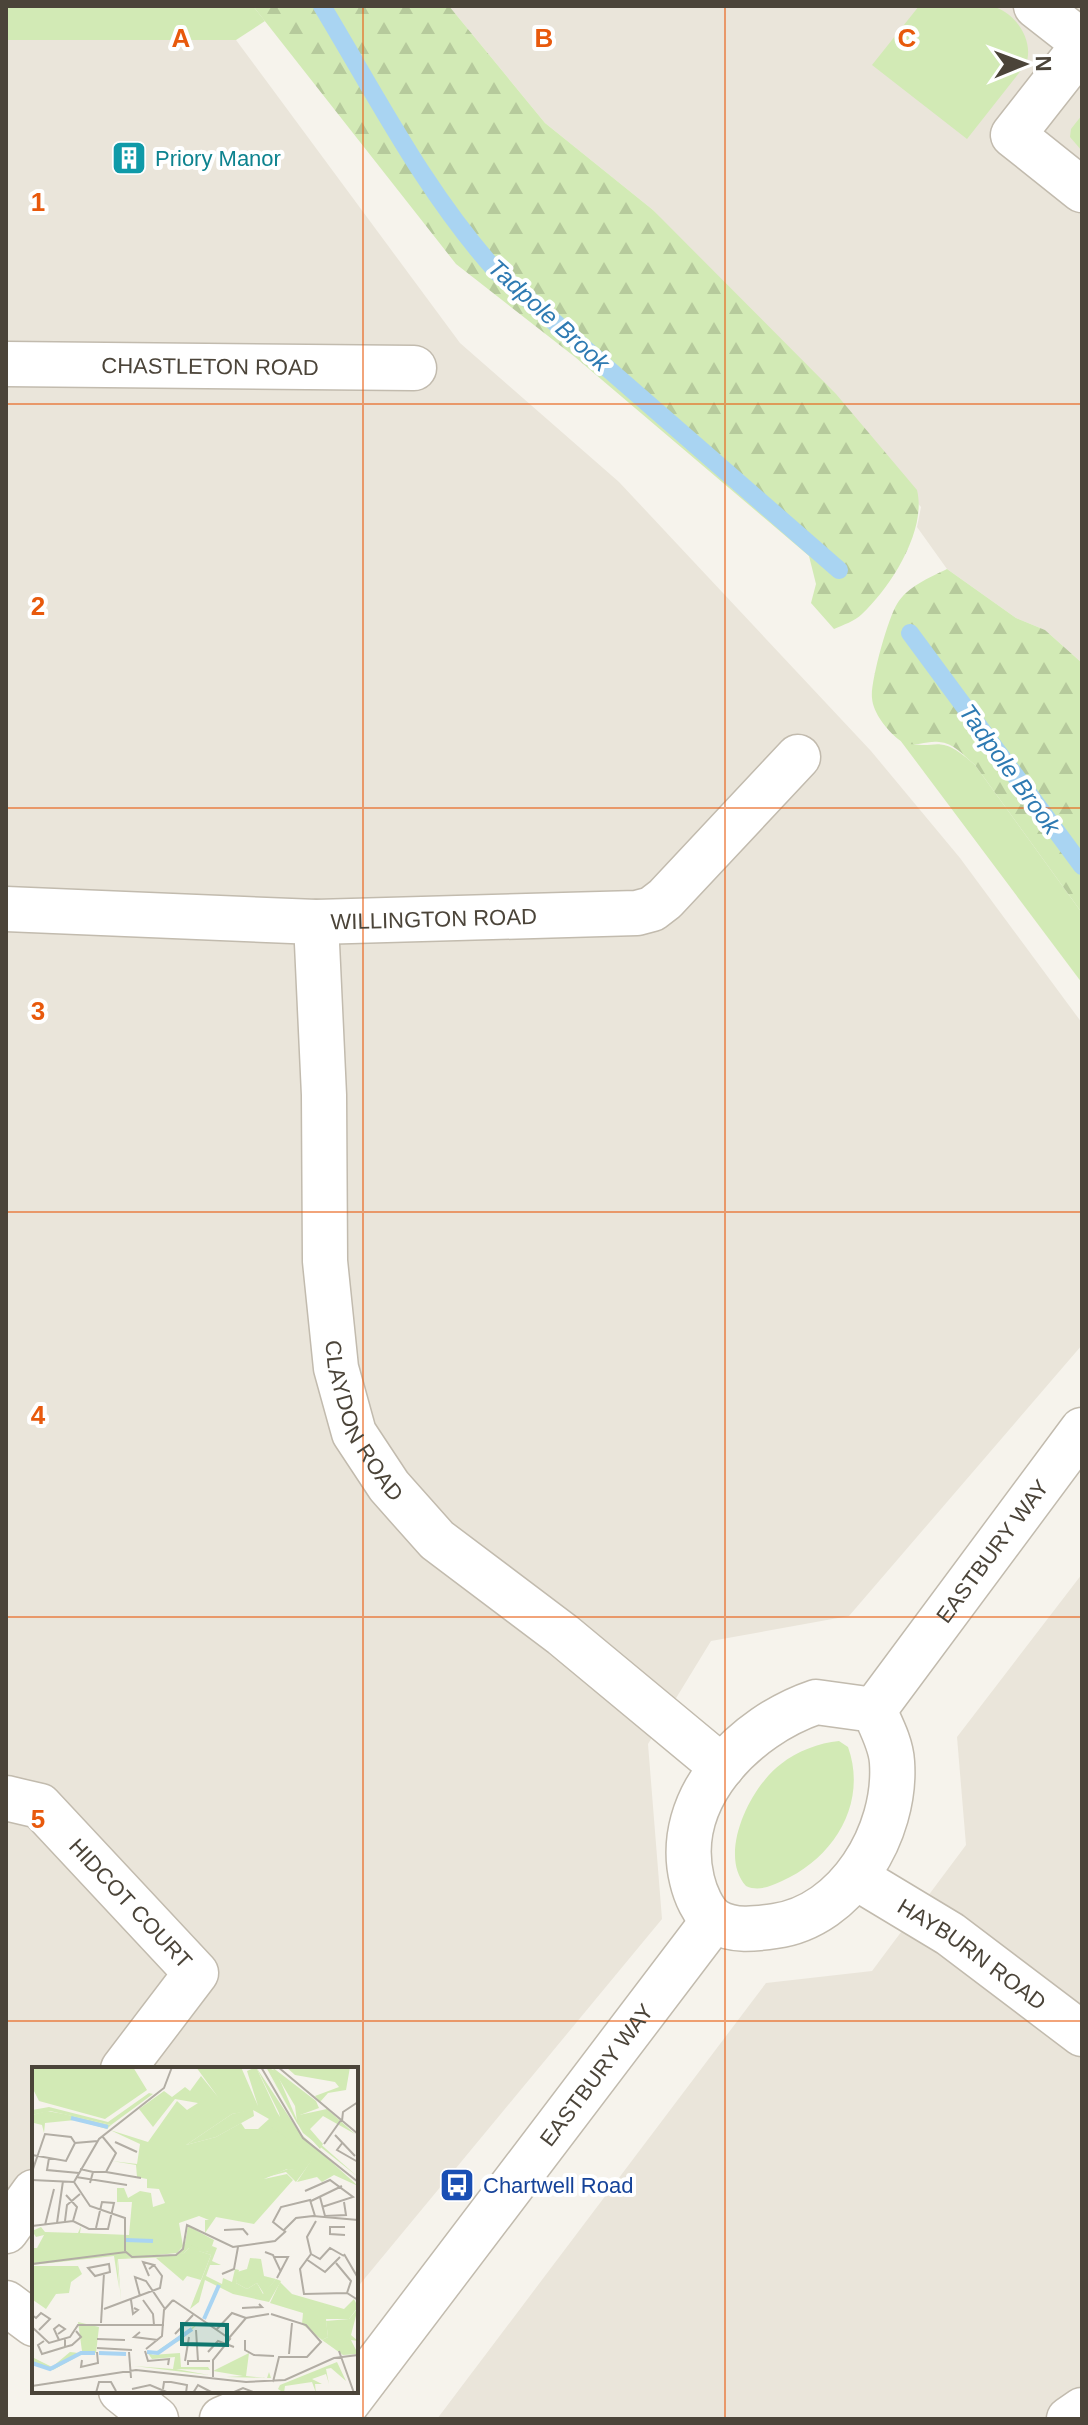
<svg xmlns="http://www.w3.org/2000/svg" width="1088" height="2425" viewBox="0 0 1088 2425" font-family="Helvetica,sans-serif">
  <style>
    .residential { fill: #eae5da }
    .green { fill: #d2eab5 }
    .forest { fill: url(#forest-firs) }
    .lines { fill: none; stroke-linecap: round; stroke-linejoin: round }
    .stream { stroke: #a9d4f2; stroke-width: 18 }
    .minor-casing { stroke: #c2bbae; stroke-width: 47 }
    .minor { stroke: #fff; stroke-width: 44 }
    .grid { fill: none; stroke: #e8590c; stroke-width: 2; stroke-opacity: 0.55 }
    .labels { text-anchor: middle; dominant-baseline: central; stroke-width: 8; stroke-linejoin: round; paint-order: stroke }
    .culture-label { font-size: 22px; fill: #0d838f; stroke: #fff; text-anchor: start }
    .street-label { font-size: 22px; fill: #4b4439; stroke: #fff }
    .transit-label { font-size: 22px; fill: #164399; stroke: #fff; text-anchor: start }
    .water-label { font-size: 24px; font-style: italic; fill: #2e7ab2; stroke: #fff }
    .inset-river { fill: none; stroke: #a9d4f2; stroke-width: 4 }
    .inset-road { fill: none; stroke: #b2ada4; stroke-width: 2 }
    .view { fill: #0f766e; fill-opacity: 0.15; stroke: #0f766e; stroke-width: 4 }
    .inset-edge { fill: none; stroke: #4b4439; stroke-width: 4 }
    .grid-label { font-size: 26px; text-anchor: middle; font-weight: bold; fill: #e8590c; stroke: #fff; stroke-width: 8; stroke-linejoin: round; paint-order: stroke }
  </style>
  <defs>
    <pattern id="forest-firs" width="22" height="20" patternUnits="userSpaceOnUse" patternTransform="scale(2)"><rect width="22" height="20" fill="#d2eab5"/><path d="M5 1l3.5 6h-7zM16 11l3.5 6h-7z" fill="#b6ca9c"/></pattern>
  </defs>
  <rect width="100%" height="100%" fill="#f6f3ec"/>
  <g class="residential">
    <polygon points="449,6 1082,6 1082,663 1045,630 1016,618 947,569 917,527 921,507 653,210 545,123"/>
    <polygon points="6,40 236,40 460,343 619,482 871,751 960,858 1082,1023 1082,1345 849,1616 711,1641 648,1744 662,1919 356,2289 356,2069 34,2069 34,2226 6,2202"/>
    <polygon points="1082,1574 1082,2419 437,2419 766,1983 872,1971 966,1845 957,1737"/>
  </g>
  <g class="green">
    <polygon points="6,6 253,6 265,21 236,40 6,40"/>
    <path d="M 919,6 C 942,6 968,2 990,6 C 1014,10 1035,40 1026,64 L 967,139 L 872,65 Z"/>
    <polygon points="1082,115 1082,151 1070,137 1071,129"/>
    <path d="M 900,740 C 938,755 934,728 975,765 L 1082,913 L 1082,983 Z"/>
    <path d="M 839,1741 L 848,1747 C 868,1803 834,1858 782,1881 C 770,1886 759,1892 746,1886 C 717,1854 751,1786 781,1764 C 797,1751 819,1743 839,1741 Z"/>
  </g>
  <g class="forest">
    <path d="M 253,6 L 449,6 L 545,123 L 653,210 L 836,394 L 917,490 C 927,530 891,587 862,614 C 855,621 843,625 834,629 L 811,603 L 816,584 L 809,556 L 575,357 L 456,264 Z"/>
    <path d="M 947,569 L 1016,618 L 1045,630 L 1082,663 L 1082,913 L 975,765 C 964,756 954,743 939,742 C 924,740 913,750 898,739 C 887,730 873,713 872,698 C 870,683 888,618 897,604 C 908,586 929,578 947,569 Z"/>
  </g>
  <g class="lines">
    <g class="stream">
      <path d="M 322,6 C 377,97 425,192 497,272 L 839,570"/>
      <polyline points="910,633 1082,866"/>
    </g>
    <g class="minor-casing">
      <g id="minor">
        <polyline points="1036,6 1082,42"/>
        <polyline points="1082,47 1013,135 1082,190"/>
        <path id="s1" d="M 6,364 L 414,368"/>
        <path id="s2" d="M 6,909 L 316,922 L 637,913 L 652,909 L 665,899 L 798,757"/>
        <path id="s3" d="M 316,922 L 324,1095 L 325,1261 L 336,1368 L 354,1433 L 389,1486 L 437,1540 L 563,1635 L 722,1767"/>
        <path d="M 816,1702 L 874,1710 C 881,1726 891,1744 892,1762 C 897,1833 847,1916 775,1926 C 755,1929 733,1932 715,1921 C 703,1913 695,1893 692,1880 C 672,1798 745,1726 816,1702 Z"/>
        <path id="s4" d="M 874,1710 L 1082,1430"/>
        <path id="s5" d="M 6,1798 L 40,1806 L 196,1973 L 123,2069"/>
        <path id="s6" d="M 857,1878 L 950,1934 L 1082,2034"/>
        <polyline points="6,2231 34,2192"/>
        <polyline points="6,2303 34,2324"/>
        <polyline points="121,2391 156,2419"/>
        <path d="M 222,2419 C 260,2402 291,2400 329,2419"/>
        <path id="s7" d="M 335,2419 L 713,1921"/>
        <polyline points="1069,2419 1082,2410"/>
      </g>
    </g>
    <use href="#minor" class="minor"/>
  </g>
  <path class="grid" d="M 363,6 L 363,2419M 725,6 L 725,2419M 6,404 L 1082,404M 6,808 L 1082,808M 6,1212 L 1082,1212M 6,1617 L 1082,1617M 6,2021 L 1082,2021"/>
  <defs>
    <g id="building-square" transform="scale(1.8)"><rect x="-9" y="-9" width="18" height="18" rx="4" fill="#0f9aa8" stroke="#fff"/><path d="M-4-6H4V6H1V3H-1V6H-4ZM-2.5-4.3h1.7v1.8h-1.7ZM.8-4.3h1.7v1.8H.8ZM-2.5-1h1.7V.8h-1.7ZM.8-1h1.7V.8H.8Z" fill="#fff"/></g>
    <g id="bus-square" transform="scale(1.8)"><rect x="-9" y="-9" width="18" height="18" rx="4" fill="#1a4fb4" stroke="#fff"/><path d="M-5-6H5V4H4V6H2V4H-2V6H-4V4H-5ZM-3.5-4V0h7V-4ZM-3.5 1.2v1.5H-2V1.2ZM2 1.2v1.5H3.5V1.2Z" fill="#fff"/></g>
  </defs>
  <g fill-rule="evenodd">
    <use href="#building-square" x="129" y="158"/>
    <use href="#bus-square" x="457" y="2185"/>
  </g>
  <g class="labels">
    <g class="culture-label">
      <text x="155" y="158">Priory Manor</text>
    </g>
    <g class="street-label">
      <text stroke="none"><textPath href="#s1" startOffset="204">CHASTLETON ROAD</textPath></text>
      <text stroke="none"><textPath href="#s2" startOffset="428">WILLINGTON ROAD</textPath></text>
      <text stroke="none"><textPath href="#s3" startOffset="506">CLAYDON ROAD</textPath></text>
      <text stroke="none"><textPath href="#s4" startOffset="198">EASTBURY WAY</textPath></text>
      <text stroke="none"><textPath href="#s5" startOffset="168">HIDCOT COURT</textPath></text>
      <text stroke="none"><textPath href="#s6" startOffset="138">HAYBURN ROAD</textPath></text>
      <text stroke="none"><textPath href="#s7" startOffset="432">EASTBURY WAY</textPath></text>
    </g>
    <g class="transit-label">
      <text x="483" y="2185">Chartwell Road</text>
    </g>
    <g class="water-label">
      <text transform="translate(549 315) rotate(42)">Tadpole Brook</text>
      <text transform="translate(1010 769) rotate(54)">Tadpole Brook</text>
    </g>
  </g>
  <g transform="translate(32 2067)">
    <rect width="326" height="326" fill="#f6f3ec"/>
    <path d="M 0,0 L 101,0 L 115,23 L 73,52 L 7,34 L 0,20 ZM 164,0 L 209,0 L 226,39 L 215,4 L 224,0 L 245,45 L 248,50 L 243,29 L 257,55 L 251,52 L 246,57 L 260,59 L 326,119 L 302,108 L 290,115 L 285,110 L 265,115 L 282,89 L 270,104 L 255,102 L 232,112 L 255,107 L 261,113 L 222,157 L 184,150 L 173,166 L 173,153 L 177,153 L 167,149 L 147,156 L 151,179 L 145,186 L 85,192 L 87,221 L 82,189 L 0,198 L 0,181 L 5,181 L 12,168 L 4,170 L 0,164 L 9,160 L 13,165 L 46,166 L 49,159 L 48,166 L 97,168 L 100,135 L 85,135 L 85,121 L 92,121 L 96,131 L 108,124 L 119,126 L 121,140 L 133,136 L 127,122 L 115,121 L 115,112 L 105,110 L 104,98 L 80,94 L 105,97 L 108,77 L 78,63 L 116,75 L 145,34 L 155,43 L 166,36 L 143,32 L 121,60 L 107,42 L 132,24 L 140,30 L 153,20 L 158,24 L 169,9 L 186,30 ZM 221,43 L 237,52 L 226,62 L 213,62 L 209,56 L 184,70 L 154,78 L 200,47 ZM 233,0 L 265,55 L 263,39 L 240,0 L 284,34 L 287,41 L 268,48 L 269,60 L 326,110 L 271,66 ZM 254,0 L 318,0 L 314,23 L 296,26 L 288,35 L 283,29 L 307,20 L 303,15 L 263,8 ZM 15,44 L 32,47 L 79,58 L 75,62 L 43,53 L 13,56 L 12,66 L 10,58 L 2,56 L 0,62 L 0,48 ZM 156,159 L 182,173 L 178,185 L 167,184 L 179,188 L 169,213 L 155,209 L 151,214 L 124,191 L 152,186 L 158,180 L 153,176 ZM 218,191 L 229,192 L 232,209 L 244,212 L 232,227 L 225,216 L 215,222 L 204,216 L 205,205 L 215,202 ZM 2,199 L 46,199 L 50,207 L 39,215 L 37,226 L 24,227 L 14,242 L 1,233 ZM 248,215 L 260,227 L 312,242 L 322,232 L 326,240 L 317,252 L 294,252 L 296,270 L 290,273 L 270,257 L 271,246 L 238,236 ZM 46,255 L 67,260 L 64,286 L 50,284 Z" fill="#d2eab5" fill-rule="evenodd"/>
    <path d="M 224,0 L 283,89 L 264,115 L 254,105 L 231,111 L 256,102 L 270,103 L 281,89 L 236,58 L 230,60 L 250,52 ZM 234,0 L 244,4 L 265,53 L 267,48 L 295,42 L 323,67 L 291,49 L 278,62 L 291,77 L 288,82 L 265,56 ZM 117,26 L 121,27 L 79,58 L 18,44 L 0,48 L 0,43 L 17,40 L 76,55 ZM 221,42 L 222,49 L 184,70 L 154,78 L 200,47 ZM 153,176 L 176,185 L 180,179 L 185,181 L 180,194 L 189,198 L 178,198 L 174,209 L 190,217 L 191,211 L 200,215 L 203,202 L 207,203 L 204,216 L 215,222 L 225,216 L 231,227 L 244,212 L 249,214 L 237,235 L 201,227 L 173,213 L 167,235 L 158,242 L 179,188 L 157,181 L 152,186 L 142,190 L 86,192 L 89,234 L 85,191 L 145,188 ZM 326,241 L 319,268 L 326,274 L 319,273 L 326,287 L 311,288 L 290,273 L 296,270 L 294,254 L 317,252 ZM 168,255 L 149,273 L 119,288 L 148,286 L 149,300 L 176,300 L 178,303 L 144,302 L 177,308 L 102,299 L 141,302 L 143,290 L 120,292 L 115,285 L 125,284 ZM 38,285 L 64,288 L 50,287 L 21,303 L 0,298 L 0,290 L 20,300 ZM 217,286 L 214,309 L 235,311 L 237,305 L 239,311 L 194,310 L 211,309 L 181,304 ZM 305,295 L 314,314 L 299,301 L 294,302 L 297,317 L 294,307 L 280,312 L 290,317 L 283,317 L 284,326 L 280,315 L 253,319 L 252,326 L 246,322 L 248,318 Z" fill="#d2eab5"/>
    <path class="inset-river" d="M 39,51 L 76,60M 94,173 L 121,174M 172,252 L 187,218M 115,285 L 126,286 L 160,262M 67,286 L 94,287M 0,296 L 18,302 L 49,286 L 63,286"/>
    <path class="inset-road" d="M 229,0 L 271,71 L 326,115M 246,0 L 326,67M 310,54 L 311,45 L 326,35M 303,68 L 323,89M 83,75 L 105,85M 311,75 L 305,83 L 326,95M 292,77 L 309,53M 0,88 L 34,94 L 43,76 L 66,74M 17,91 L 15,103 L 47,106M 48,102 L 61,105 L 58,116M 0,105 L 13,67 L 39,70 L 43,76M 61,105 L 74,105 L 84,86 L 70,69M 74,105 L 109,111M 44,110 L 95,118M 0,113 L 42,115M 273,124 L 298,113 L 321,130 L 290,140M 34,128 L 45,140 L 41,154M 288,130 L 293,149 L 314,148 L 312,135M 279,134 L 310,119M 33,154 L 35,138 L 48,127M 25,156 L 31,114M 13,158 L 22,122M 0,159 L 41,154 L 57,162 L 76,162 L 82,136 L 70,135 L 64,161M 256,159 L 251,164 L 264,151 L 281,149 L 326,153M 313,160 L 298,160 L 298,167 L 313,168M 192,163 L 211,162 L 216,168M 251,163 L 241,155 L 249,140 L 278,133 L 283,149M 93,184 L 93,151 L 58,139 L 42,115 L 67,72 L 132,21 L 140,0M 233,185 L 241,188 L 249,205M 279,187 L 268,202 L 272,227 L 315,226 L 326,233M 279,187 L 288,192 L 298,181 L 312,189M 279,187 L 275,170 L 284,154M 312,187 L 326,211M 242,190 L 256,190 L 245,211M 274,192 L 293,205 L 308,190M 304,196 L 319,214 L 315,226M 0,197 L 94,185 L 100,190 L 144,188 L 151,182 L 155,158 L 201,180 L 243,174 L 254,164M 77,197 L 78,205 L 63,209 L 56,201 ZM 117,202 L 122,198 L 111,195 L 117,209M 190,207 L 202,202 L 206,180M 108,229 L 103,210 L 114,214 L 133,242M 99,233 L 101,247 L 106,243 L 102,241M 111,233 L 121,247 L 122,258M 141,233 L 198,272 L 181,293 L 181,310M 210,241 L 230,240 L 227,237M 72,242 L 128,221 L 130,209 L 122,198M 239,247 L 274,258 L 289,275 L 275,290 L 247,290 L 241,315M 0,248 L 4,251 L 9,246 L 18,252 L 7,263M 69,256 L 72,206M 0,260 L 17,276 L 38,270 L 46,258 L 132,258M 185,262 L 200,246 L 214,251M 164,263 L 166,294M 108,265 L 102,270 L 126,273M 26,267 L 33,262 L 27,258 L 22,262 L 27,273M 143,267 L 161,248M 33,271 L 33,280 L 40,278 L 49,270 L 44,264M 197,271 L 214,251 L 237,247M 65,272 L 93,273M 213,273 L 213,283 L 222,288 L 242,289M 12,274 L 6,278 L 10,287 L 33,280M 65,281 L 100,283M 114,282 L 130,269 L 132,243 L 141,233M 113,284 L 116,294 L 137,292 L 136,298M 307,284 L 322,326M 97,285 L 99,311M 176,285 L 186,274 L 202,280M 257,287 L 260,256M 50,293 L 49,300 L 66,296 L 65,285M 153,294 L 157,270M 156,298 L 156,294 L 178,294M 0,319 L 104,303 L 214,315 L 253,313 L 302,291 L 326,288M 100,322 L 118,318 L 137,326M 131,322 L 132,315 L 139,315 L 155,318 L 154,326M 64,326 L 67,315 L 79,315 L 84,324M 161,326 L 166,318 L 181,326M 200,326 L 211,321 L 224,326"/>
    <path class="view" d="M 150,257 L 195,258 L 195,278 L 150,277 Z"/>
    <rect width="326" height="326" class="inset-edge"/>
  </g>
  <g class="grid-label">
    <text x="181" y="47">A</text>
    <text x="544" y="47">B</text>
    <text x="907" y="47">C</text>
    <text x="38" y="211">1</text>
    <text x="38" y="615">2</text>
    <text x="38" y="1020">3</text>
    <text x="38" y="1424">4</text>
    <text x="38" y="1828">5</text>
  </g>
  <rect width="1088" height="2425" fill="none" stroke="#4b4439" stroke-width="16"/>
  <g transform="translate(1024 64) rotate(89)" stroke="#ffffff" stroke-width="6" paint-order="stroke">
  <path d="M0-6L14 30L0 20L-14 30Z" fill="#4b4439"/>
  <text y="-12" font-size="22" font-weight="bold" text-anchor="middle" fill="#4b4439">N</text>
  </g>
</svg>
